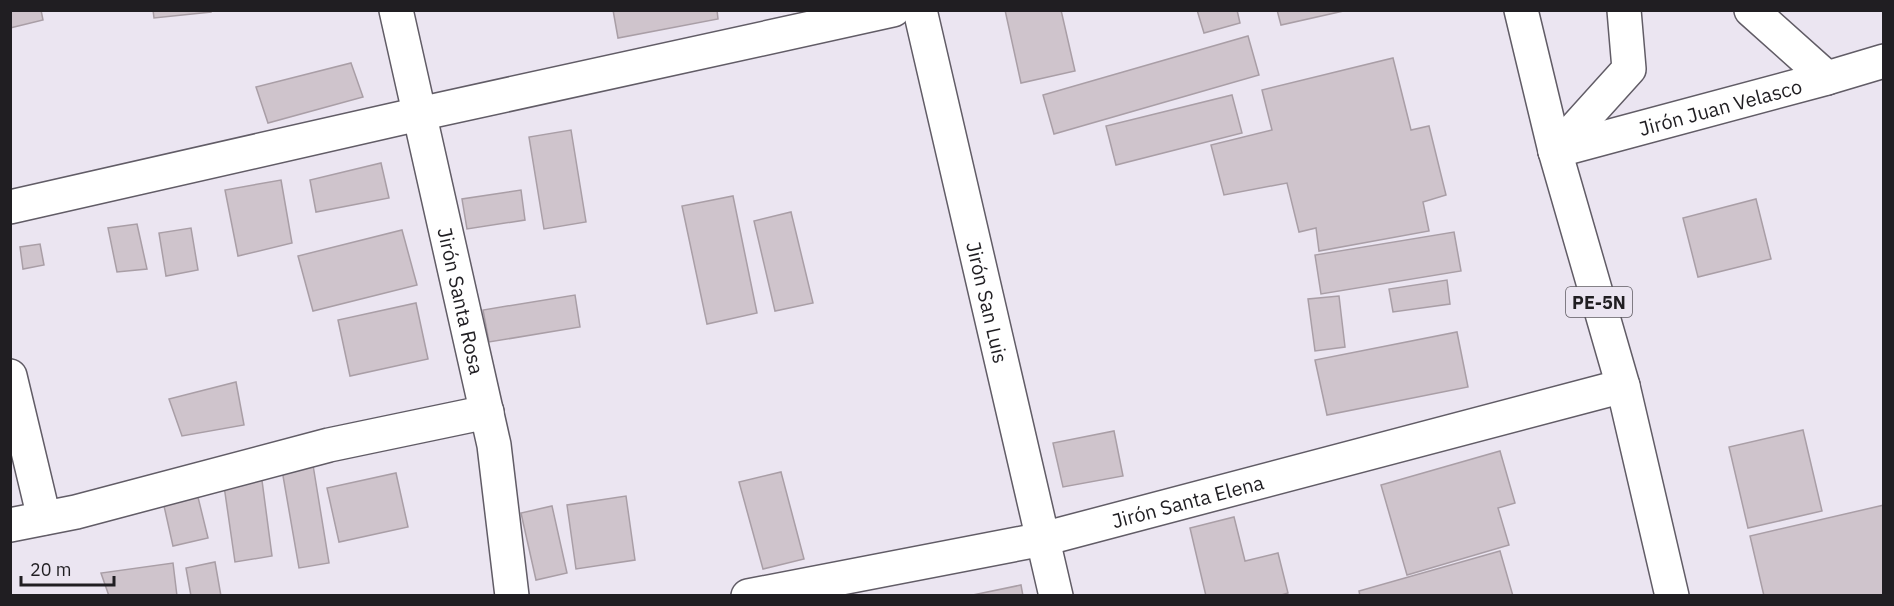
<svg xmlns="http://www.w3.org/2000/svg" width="1894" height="606" viewBox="0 0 1894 606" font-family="'IBM Plex Sans',sans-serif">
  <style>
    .building { fill: #cfc4cc; stroke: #a99ea6; stroke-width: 1.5 }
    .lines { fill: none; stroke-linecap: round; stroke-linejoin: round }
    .minor-casing { stroke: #615c66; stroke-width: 36 }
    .highway-casing { stroke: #615c66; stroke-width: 36 }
    .minor { stroke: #fff; stroke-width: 33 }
    .highway { stroke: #fff; stroke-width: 33 }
    .labels { text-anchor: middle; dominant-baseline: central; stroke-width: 6; stroke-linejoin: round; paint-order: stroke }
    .shield { fill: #ebe5f1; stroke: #5d5a60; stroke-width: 1.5 }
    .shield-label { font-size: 18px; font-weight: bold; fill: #201e22 }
    .street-label { font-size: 20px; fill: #201e22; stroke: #ebe5f1 }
  </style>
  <rect width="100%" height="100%" fill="#ebe5f1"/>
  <g class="building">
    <polygon points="10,10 41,10 43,20 10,28"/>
    <polygon points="153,10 211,10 211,12 154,18"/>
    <polygon points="613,10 717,10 718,19 618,38"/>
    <polygon points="1005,10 1061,10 1075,71 1021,83"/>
    <polygon points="1197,10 1237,10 1240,23 1204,33"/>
    <polygon points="1277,10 1348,10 1281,25"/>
    <polygon points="1248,36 1259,75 1054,134 1043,95"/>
    <polygon points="1393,58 1411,130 1429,126 1446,195 1423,202 1429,231 1319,251 1316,228 1299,232 1287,183 1224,195 1211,145 1272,130 1262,90"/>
    <polygon points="351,63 363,97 268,123 256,87"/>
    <polygon points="1232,95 1242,133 1116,165 1106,126"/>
    <polygon points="571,130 586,222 544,229 529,137"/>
    <polygon points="381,163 389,198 316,212 310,180"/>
    <polygon points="281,180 292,243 238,256 225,190"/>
    <polygon points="521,190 525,220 467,229 462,199"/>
    <polygon points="733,196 757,313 707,324 682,206"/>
    <polygon points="1756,199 1771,259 1698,277 1683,218"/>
    <polygon points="791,212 813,303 775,311 754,221"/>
    <polygon points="137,224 147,269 117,272 108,228"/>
    <polygon points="191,228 198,270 166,276 159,233"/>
    <polygon points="402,230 417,285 313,311 298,256"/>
    <polygon points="1454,232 1461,271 1321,294 1315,255"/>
    <polygon points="40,244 44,265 23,269 20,247"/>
    <polygon points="1447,280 1450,304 1393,312 1389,289"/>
    <polygon points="575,295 580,327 489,342 483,310"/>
    <polygon points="1339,296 1345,347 1315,351 1308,299"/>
    <polygon points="416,303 428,359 350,376 338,320"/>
    <polygon points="1457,332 1468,387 1327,415 1315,360"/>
    <polygon points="236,382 244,425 182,436 169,399"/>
    <polygon points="1803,430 1822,511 1748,528 1729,447"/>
    <polygon points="1114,431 1123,476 1063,487 1053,443"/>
    <polygon points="1500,451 1515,503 1498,508 1509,545 1407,575 1381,485"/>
    <polygon points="313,465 329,563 299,568 282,470"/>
    <polygon points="781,472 804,559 763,569 739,482"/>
    <polygon points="261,473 272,556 235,562 223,479"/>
    <polygon points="396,473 408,527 339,542 327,488"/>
    <polygon points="196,489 208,538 173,546 162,497"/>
    <polygon points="626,496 635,560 576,569 567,505"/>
    <polygon points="1884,505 1884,596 1764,596 1750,536"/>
    <polygon points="552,506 567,573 536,580 521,513"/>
    <polygon points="1234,517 1245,561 1278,553 1288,593 1278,596 1206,596 1190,528"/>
    <polygon points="1500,551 1513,596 1360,596 1359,591"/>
    <polygon points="215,562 221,596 191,596 186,568"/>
    <polygon points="173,563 177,596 109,596 101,573"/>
    <polygon points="1021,585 1023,596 968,596"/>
  </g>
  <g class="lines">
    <g class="minor-casing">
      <g id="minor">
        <path id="s1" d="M 396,10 L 494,445 L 512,596"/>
        <path id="s2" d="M 920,10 L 1056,596"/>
        <polyline points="1751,10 1827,78"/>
        <path id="s3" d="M 1555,151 L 1827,78 L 1884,61"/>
        <polyline points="1555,151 1629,69 1624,10"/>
        <polyline points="10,207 419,114 893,10"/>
        <polyline points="10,376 44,518"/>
        <polyline points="10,525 76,512 329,445 487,412"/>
        <path id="s4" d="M 748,596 L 1043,539 L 1623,386"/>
      </g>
    </g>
    <g class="highway-casing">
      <polyline id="highway" points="1521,10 1555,151 1623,386 1672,596"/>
    </g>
    <use href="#minor" class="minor"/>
    <use href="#highway" class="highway"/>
  </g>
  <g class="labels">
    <rect class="shield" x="1566" y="287" width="66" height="30" rx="4.5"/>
    <g class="shield-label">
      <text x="1599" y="302">PE-5N</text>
    </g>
    <g class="street-label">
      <text stroke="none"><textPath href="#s3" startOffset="171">Jirón Juan Velasco</textPath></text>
      <text stroke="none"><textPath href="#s1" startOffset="298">Jirón Santa Rosa</textPath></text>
      <text stroke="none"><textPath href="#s2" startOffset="300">Jirón San Luis</textPath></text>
      <text stroke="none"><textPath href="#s4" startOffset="450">Jirón Santa Elena</textPath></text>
    </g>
  </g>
  <rect width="1894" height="606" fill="none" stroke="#201e22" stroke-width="24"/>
  <path d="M21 576v9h93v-9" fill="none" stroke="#201e22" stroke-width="3"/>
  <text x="30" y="576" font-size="18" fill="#201e22" stroke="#ebe5f1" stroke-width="4.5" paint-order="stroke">20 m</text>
</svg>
